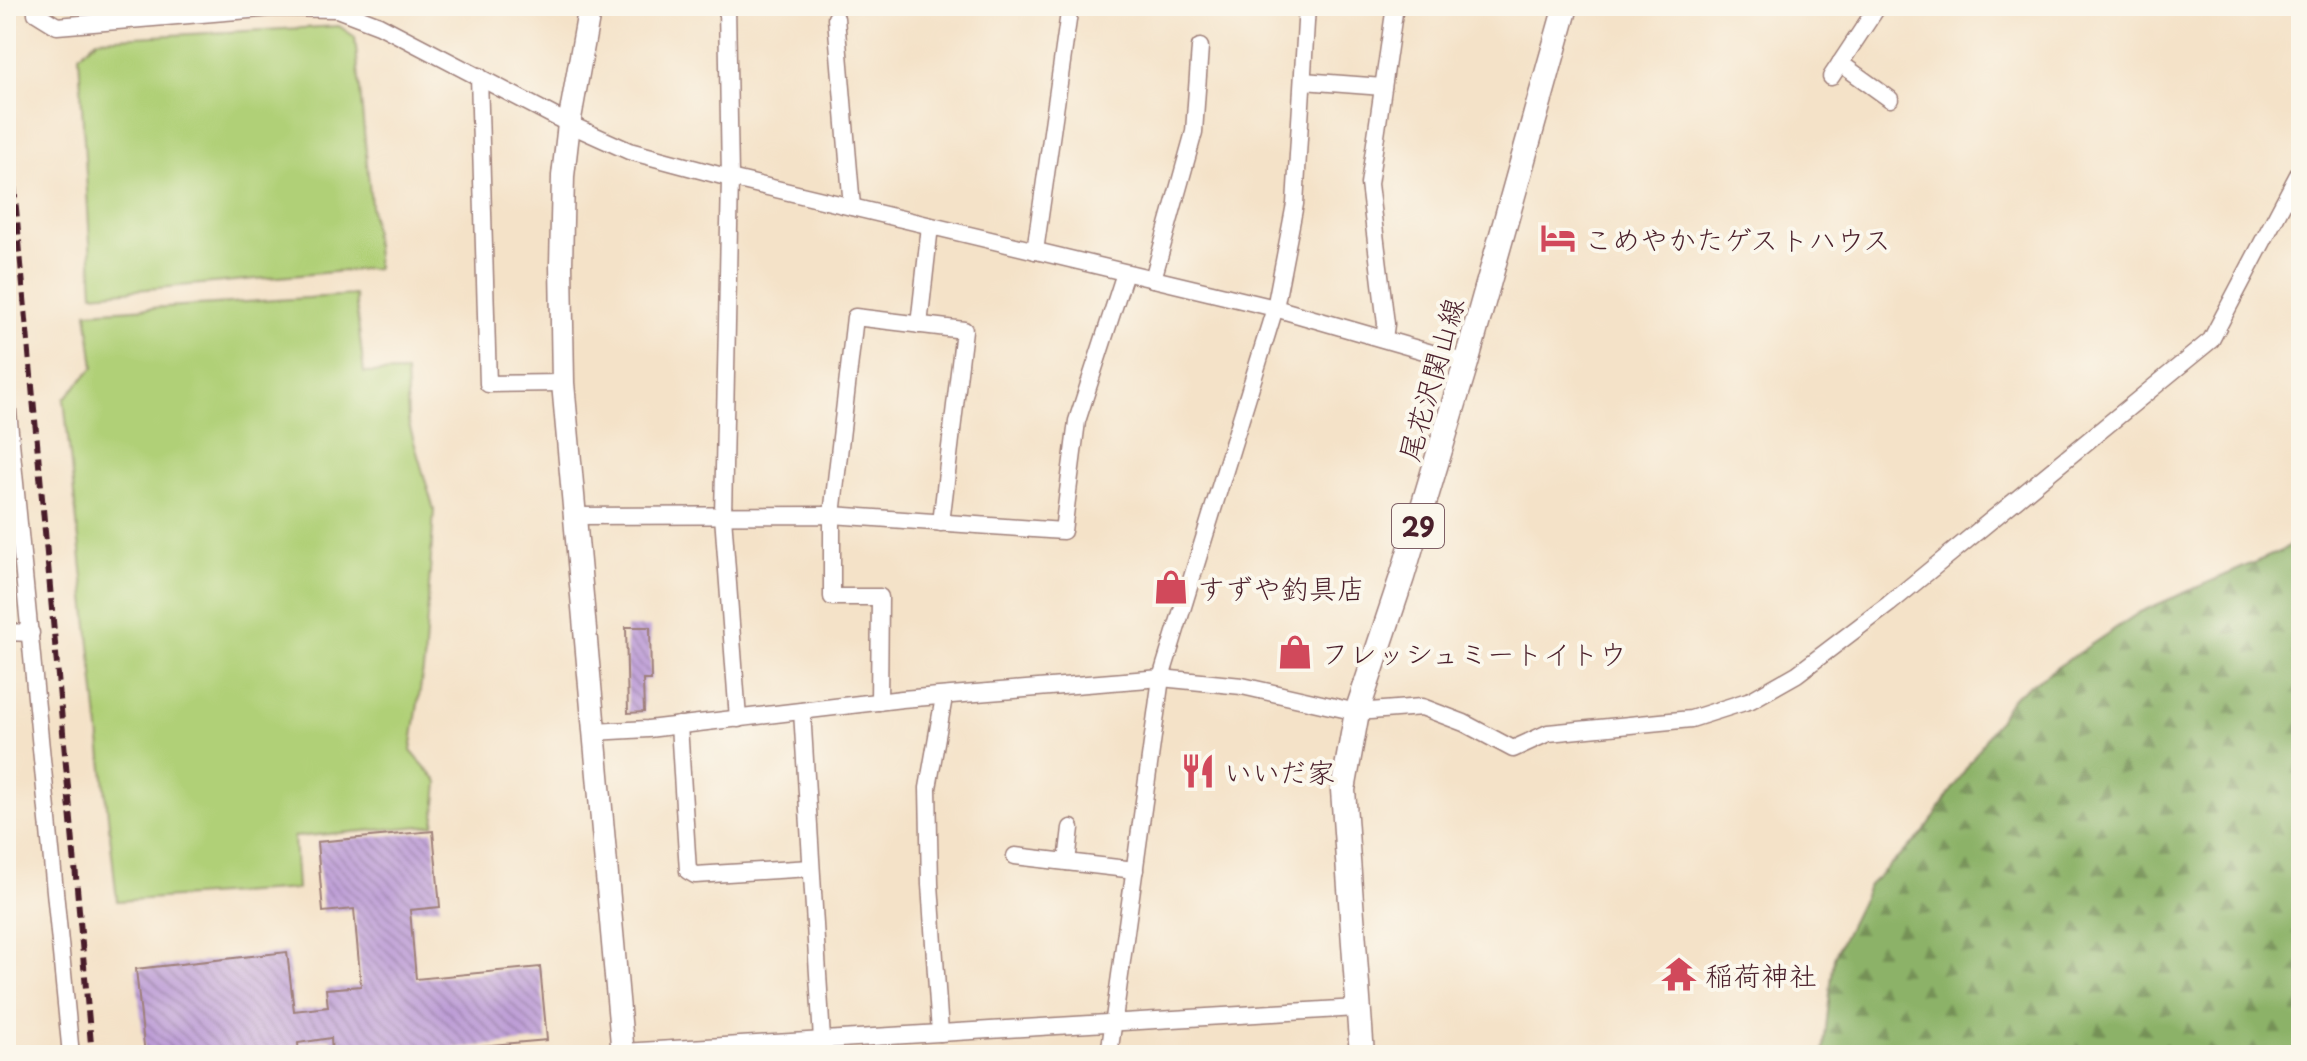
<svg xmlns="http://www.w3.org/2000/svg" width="2307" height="1061" viewBox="0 0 2307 1061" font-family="'Playpen Sans','Klee One',sans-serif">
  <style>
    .grass { fill: #b0d077; stroke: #7d7851; stroke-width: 2 }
    .forest { fill: url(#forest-firs); stroke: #6b684a; stroke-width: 2 }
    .building { fill: url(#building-back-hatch) }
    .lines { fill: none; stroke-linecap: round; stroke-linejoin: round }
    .street-casing { stroke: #9f807a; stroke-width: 19 }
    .secondary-casing { stroke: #9f807a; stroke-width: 25 }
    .primary-casing { stroke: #9f807a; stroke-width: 27 }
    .street { stroke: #fff; stroke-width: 16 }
    .secondary { stroke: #fff; stroke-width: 22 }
    .primary { stroke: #fff; stroke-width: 24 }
    .rail { stroke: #4a1f2b; stroke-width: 6; stroke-dasharray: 12 6; stroke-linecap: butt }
    .labels { text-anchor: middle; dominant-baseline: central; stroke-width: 8; stroke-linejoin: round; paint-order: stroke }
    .shield { fill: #fbf7ec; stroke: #7f6065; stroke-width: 2 }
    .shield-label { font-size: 26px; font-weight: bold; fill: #4a1f2b }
    .poi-label { font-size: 28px; fill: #4a1f2b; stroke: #fbf7ec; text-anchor: start }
    .street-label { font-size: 28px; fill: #4a1f2b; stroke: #fbf7ec }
  </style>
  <defs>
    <pattern id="forest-firs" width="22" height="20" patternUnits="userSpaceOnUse" patternTransform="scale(2)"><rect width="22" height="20" fill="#8cb268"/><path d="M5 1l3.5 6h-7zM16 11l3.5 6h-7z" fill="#749056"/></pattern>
    <pattern id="building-back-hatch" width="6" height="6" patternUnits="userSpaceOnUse" patternTransform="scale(2)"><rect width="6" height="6" fill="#ba99d5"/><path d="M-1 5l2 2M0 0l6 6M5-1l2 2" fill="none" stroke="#997cad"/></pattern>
  </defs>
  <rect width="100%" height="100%" fill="#fbf7ec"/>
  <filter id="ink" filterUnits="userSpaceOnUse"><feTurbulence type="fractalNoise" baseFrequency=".0125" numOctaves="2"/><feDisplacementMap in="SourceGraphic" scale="16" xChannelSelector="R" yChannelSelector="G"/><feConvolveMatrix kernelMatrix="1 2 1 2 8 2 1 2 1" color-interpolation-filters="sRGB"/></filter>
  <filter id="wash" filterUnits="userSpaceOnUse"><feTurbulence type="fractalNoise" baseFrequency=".006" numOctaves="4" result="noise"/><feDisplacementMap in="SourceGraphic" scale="32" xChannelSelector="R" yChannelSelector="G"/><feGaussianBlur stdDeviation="1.8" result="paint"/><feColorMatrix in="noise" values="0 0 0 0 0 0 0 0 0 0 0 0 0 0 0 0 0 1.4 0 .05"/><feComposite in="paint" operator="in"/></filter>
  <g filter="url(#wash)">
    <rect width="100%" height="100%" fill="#f4e2c8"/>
    <g class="grass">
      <polygon points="339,26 355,37 377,268 93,294 79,55 98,39"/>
      <polygon points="355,295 364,373 406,372 408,421 434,510 424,663 411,751 438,782 434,825 294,837 297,889 117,901 64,399 94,367 87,312"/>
    </g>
    <polygon class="forest" points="2301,537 2301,1055 1823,1055 1834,957 1869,885 1922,835 2014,696 2140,612 2281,551"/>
    <g id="blocks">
      <g class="building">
        <polygon points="626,627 650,627 651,680 643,680 644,712 628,713"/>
        <polygon points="433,831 440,907 410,910 416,979 540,967 547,1040 381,1055 332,1055 331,1038 298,1043 299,1055 145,1055 136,969 287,952 294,1011 328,1007 326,989 361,986 354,909 323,912 317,842"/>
      </g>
    </g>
  </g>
  <g filter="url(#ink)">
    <use href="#blocks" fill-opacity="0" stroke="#9f807a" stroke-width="2"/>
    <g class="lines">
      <g class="street-casing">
        <g id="street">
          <polyline points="36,6 36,13 57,26 273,8 337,9 379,25 569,124 629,151 730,178 1275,308 1466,363"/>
          <polyline points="727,6 730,178 723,516 738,719"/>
          <polyline points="2292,6 2301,11"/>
          <polyline points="836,18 852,207"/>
          <polyline points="1840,63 1890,99"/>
          <polyline points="479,76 488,384 563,383"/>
          <polyline points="1831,77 1878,6"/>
          <polyline points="1303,81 1383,87"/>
          <polyline points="1035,251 1070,6"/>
          <polyline points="1153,279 1194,132 1200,47"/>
          <polyline points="919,325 930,226"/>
          <polyline points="1384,339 1386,324 1369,184 1395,6"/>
          <polyline points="6,391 71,1055"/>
          <polyline points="574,516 832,515 1063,531 1077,421 1125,273"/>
          <polyline points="6,632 31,633"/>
          <polyline points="879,702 880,597 832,597 832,515 855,317 964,330 941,523"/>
          <polyline points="802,711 822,1040"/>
          <polyline points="679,725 688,871 695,875 811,868"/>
          <polyline points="594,732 648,729 902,699 1161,678 1242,686 1357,712 1422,707 1464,723 1513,749 1548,733 1691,719 1751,700 1797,674 1889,604 2211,340 2301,169"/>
          <polyline points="1015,856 1135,870"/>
          <polyline points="1067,862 1071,828"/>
          <polyline points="940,1033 930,884 928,788 944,697"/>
          <polyline points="623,1052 1357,1008"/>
          <polyline points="1109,1055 1161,678 1275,308 1295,204 1307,6"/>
        </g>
      </g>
      <g class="secondary-casing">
        <polyline id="secondary" points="590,6 569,124 563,176 561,265 563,383 623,1055"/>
      </g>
      <g class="primary-casing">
        <polyline id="primary" points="1362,1055 1343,790 1357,712 1402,577 1466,363 1566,6"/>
      </g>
      <use href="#street" class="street"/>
      <use href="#secondary" class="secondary"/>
      <use href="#primary" class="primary"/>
      <polyline class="rail" points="6,97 92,1055"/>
    </g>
  </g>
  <defs>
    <g id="hotel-bare" transform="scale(2.76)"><path d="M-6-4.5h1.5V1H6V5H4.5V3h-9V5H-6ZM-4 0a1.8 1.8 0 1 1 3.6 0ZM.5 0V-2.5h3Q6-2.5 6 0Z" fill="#d1495b" stroke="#fbf7ec" stroke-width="2.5" paint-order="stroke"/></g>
    <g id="shop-bare" transform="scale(2.76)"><path d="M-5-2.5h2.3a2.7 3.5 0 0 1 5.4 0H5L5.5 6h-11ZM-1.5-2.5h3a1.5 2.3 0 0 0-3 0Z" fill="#d1495b" stroke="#fbf7ec" stroke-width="2.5" paint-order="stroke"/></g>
    <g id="restaurant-bare" transform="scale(2.76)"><path d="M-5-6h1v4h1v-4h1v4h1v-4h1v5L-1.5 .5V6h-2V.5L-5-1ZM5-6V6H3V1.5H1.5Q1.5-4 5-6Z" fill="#d1495b" stroke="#fbf7ec" stroke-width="2.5" paint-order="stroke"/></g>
    <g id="temple-bare" transform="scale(2.76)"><path d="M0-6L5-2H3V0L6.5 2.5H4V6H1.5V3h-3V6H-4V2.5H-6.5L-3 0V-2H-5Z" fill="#d1495b" stroke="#fbf7ec" stroke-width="2.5" paint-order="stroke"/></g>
  </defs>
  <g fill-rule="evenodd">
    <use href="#hotel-bare" x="1558" y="238"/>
    <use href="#shop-bare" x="1171" y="587"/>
    <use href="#shop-bare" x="1295" y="652"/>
    <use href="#restaurant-bare" x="1198" y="771"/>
    <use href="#temple-bare" x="1679" y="974"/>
  </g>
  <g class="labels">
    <rect class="shield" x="1392" y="504" width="52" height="44" rx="6"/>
    <g class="shield-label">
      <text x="1418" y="526">29</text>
    </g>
    <g class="poi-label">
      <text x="1584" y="238">こめやかたゲストハウス</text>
      <text x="1197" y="587">すずや釣具店</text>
      <text x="1321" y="652">フレッシュミートイトウ</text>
      <text x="1224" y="771">いいだ家</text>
      <text x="1705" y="974">稲荷神社</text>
    </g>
    <g class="street-label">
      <text transform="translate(1430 379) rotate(-74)">尾花沢関山線</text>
    </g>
  </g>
  <rect width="2307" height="1061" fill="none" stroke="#fbf7ec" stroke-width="32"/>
</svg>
